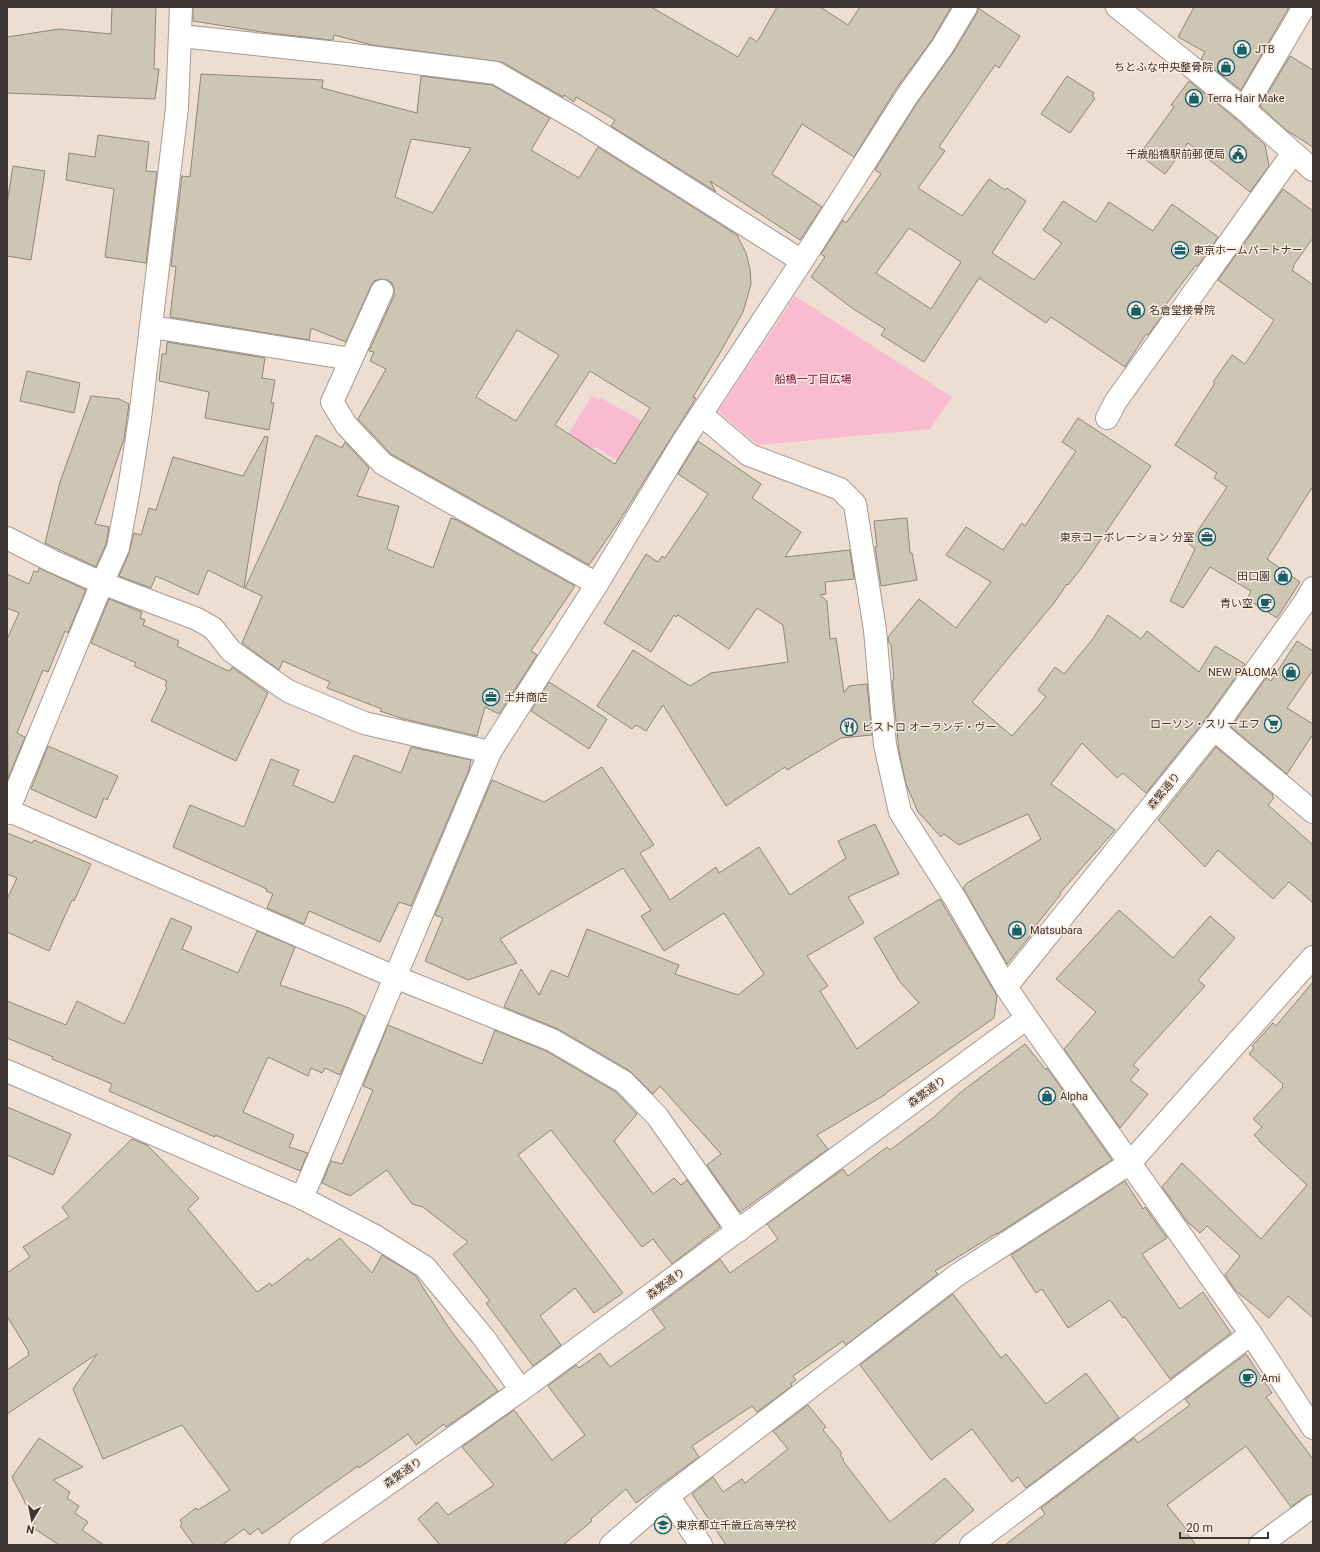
<svg xmlns="http://www.w3.org/2000/svg" width="1320" height="1552" viewBox="0 0 1320 1552" font-family="Roboto,'Noto Sans JP',sans-serif">
  <style>
    .green { fill: #f9bbd0 }
    .building { fill: #cdc6b5; stroke: #8e8777; fill-rule: evenodd }
    .lines { fill: none; stroke-linecap: round; stroke-linejoin: round }
    .street-casing { stroke: #a9998e; stroke-width: 24 }
    .street { stroke: #fff; stroke-width: 22 }
    .labels { text-anchor: middle; dominant-baseline: central; stroke-width: 3; stroke-linejoin: round; paint-order: stroke }
    .poi-label { font-size: 11px; fill: #3c3531; stroke: #fbeade; text-anchor: start }
    .park-label { font-size: 11px; fill: #801149; stroke: #fbeade }
    .street-label { font-size: 11px; fill: #3c3531; stroke: #fbeade }
  </style>
  <rect width="100%" height="100%" fill="#eeddd1"/>
  <g class="green">
    <polygon points="795,296 952,397 930,429 758,445 718,411"/>
    <polygon points="592,396 599,400 601,398 642,421 618,461 595,447 592,449 568,434"/>
  </g>
  <g class="building">
    <polygon points="112,7 156,7 154,69 159,69 155,99 7,93 7,37 59,29 111,34"/>
    <polygon points="193,7 651,7 738,57 750,37 757,42 777,7 820,7 848,25 860,7 951,7 932,40 896,89 854,157 802,124 772,174 822,207 800,240 710,181 716,192 611,126 615,120 576,97 574,102 564,95 563,97 502,62 372,45 334,35 333,40 330,40 262,32 193,21"/>
    <polygon points="1194,7 1289,7 1241,90 1201,59 1205,52 1178,37"/>
    <path d="M 978,8 L 1020,36 L 999,68 L 995,65 L 939,147 L 945,151 L 918,188 L 962,216 L 989,179 L 1005,190 L 1007,188 L 1026,201 L 992,253 L 1034,280 L 1062,243 L 1043,230 L 1063,201 L 1096,222 L 1109,202 L 1153,231 L 1172,204 L 1218,237 L 1198,266 L 1196,265 L 1161,311 L 1164,313 L 1148,335 L 1146,334 L 1125,367 L 1051,317 L 1046,323 L 979,278 L 924,362 L 881,335 L 885,329 L 852,308 L 811,277 L 825,257 L 821,254 L 843,220 L 846,223 L 881,174 L 875,170 L 917,103 L 953,53 L 977,13 ZM 909,228 L 961,262 L 931,309 L 876,273 Z"/>
    <polygon points="1290,56 1313,70 1313,147 1286,130 1260,106"/>
    <path d="M 201,74 L 323,80 L 322,88 L 417,113 L 421,76 L 492,85 L 550,118 L 531,150 L 579,178 L 598,147 L 737,235 L 746,253 L 750,269 L 751,284 L 743,312 L 721,351 L 693,397 L 696,398 L 616,526 L 589,565 L 391,454 L 358,419 L 386,369 L 370,361 L 374,352 L 369,351 L 394,296 L 394,289 L 392,283 L 387,280 L 380,279 L 374,281 L 371,286 L 346,342 L 311,328 L 309,340 L 170,317 L 176,267 L 171,266 L 182,176 L 190,177 ZM 411,139 L 471,148 L 433,213 L 395,197 ZM 517,330 L 559,355 L 516,421 L 476,397 ZM 590,371 L 650,408 L 615,464 L 555,425 Z"/>
    <polygon points="1067,76 1094,93 1092,96 1095,98 1070,133 1041,114"/>
    <polygon points="1189,81 1236,119 1265,145 1269,166 1250,192 1188,143 1165,174 1139,155 1174,107 1171,105"/>
    <polygon points="98,135 149,142 146,171 157,172 146,263 105,257 114,189 66,180 69,153 95,157"/>
    <polygon points="13,166 45,171 31,260 7,256 7,204"/>
    <polygon points="1283,189 1313,211 1313,238 1293,266 1294,267 1292,270 1313,285 1313,486 1267,559 1300,582 1277,618 1247,599 1251,591 1210,567 1183,608 1170,601 1195,549 1189,544 1227,487 1214,478 1217,473 1175,445 1215,383 1213,382 1232,355 1245,364 1274,320 1218,280"/>
    <polygon points="167,342 265,358 262,378 275,380 271,403 274,403 269,430 205,418 209,392 159,381 162,354 166,354"/>
    <polygon points="27,371 80,383 74,413 20,401"/>
    <polygon points="91,396 119,399 129,404 124,439 95,524 109,527 106,544 96,567 45,543 60,482"/>
    <polygon points="1078,418 1151,466 1080,570 1068,585 1067,584 1054,603 972,702 1012,736 1046,697 1038,690 1055,667 1064,674 1092,640 1108,615 1141,639 1147,631 1199,672 1215,646 1245,664 1204,721 1146,793 1123,773 1117,778 1082,743 1051,784 1115,830 1060,893 1061,894 1033,929 1035,930 1007,964 963,888 967,883 1041,839 1028,814 959,845 944,834 941,837 918,812 906,784 899,751 892,680 894,680 891,644 889,643 888,637 919,599 956,628 991,582 946,555 966,527 1003,550 1022,523 1025,526 1076,451 1062,442"/>
    <polygon points="316,435 342,448 345,442 369,468 357,496 399,506 387,549 433,568 451,518 457,520 575,586 531,651 537,655 499,714 485,707 477,736 404,719 380,711 382,709 327,688 330,682 283,661 279,670 242,643 262,596 245,588"/>
    <polygon points="265,436 268,437 244,588 208,570 198,595 156,576 151,588 119,576 129,553 134,533 141,535 149,508 156,510 173,457 243,476"/>
    <polygon points="698,441 761,484 752,498 801,532 785,557 850,550 854,579 825,582 826,594 820,595 827,601 830,639 836,638 844,693 849,686 867,684 872,735 841,738 787,770 785,767 726,806 663,705 646,731 636,725 632,729 597,706 633,650 690,686 711,673 788,662 783,625 757,608 729,649 678,615 676,617 674,615 651,652 604,623 646,554 658,562 662,556 665,558 708,494 678,474"/>
    <polygon points="907,518 910,553 912,553 917,580 881,586 875,547 877,547 874,521"/>
    <polygon points="39,568 86,590 68,633 65,631 48,672 43,670 17,733 25,737 8,779 7,639 19,613 7,608 7,574 29,584 34,571 38,572"/>
    <polygon points="109,599 142,612 140,618 145,620 143,625 179,641 177,646 226,670 230,671 232,667 268,693 236,761 151,721 167,688 165,686 167,681 134,666 136,663 91,643"/>
    <polygon points="1297,641 1313,651 1313,670 1287,708 1313,724 1313,734 1287,774 1231,727 1266,678 1271,681"/>
    <polygon points="549,682 607,719 589,749 531,711"/>
    <polygon points="48,746 118,776 107,800 104,798 96,818 31,789"/>
    <polygon points="411,747 471,760 469,770 411,906 399,902 380,942 309,911 304,924 267,908 273,894 266,891 267,889 173,847 190,805 244,827 271,759 299,770 293,785 334,803 354,755 401,773"/>
    <polygon points="1216,747 1273,795 1272,796 1274,798 1268,805 1313,845 1313,903 1289,882 1273,899 1218,850 1205,867 1158,820"/>
    <polygon points="602,767 654,845 640,853 670,900 716,867 719,873 759,847 790,895 846,858 838,841 875,824 899,874 848,897 864,923 807,956 828,986 820,991 857,1049 919,1003 900,982 874,938 940,899 997,996 994,1018 886,1093 886,1094 817,1135 828,1149 740,1212 707,1165 721,1154 660,1086 653,1094 630,1071 558,1029 504,1007 521,969 539,995 551,970 568,977 587,929 679,965 675,974 738,995 764,974 724,913 664,951 641,916 651,910 623,868 500,939 517,963 468,980 425,961 443,918 435,915 492,780 544,802"/>
    <polygon points="7,833 32,843 34,840 91,864 74,901 72,900 49,951 7,932 7,899 17,878 7,874"/>
    <polygon points="1119,910 1173,958 1210,916 1235,938 1198,980 1205,986 1133,1065 1139,1070 1130,1080 1148,1094 1120,1128 1064,1049 1096,1012 1056,979"/>
    <polygon points="171,918 192,927 182,949 238,973 257,931 295,947 280,985 349,1008 365,1016 340,1075 325,1068 322,1073 311,1068 308,1076 268,1057 243,1112 294,1135 289,1147 308,1153 300,1171 215,1135 215,1137 109,1091 112,1084 52,1059 53,1057 7,1038 7,1001 66,1025 77,1001 124,1024 132,1008"/>
    <polygon points="1313,982 1313,1318 1288,1296 1269,1318 1235,1290 1225,1275 1240,1256 1207,1226 1200,1233 1190,1224 1189,1224 1162,1187 1182,1163 1261,1239 1307,1185 1259,1141 1260,1141 1254,1135 1262,1127 1253,1119 1283,1087 1282,1086 1283,1084 1249,1054 1254,1048 1252,1046 1273,1023 1276,1026"/>
    <polygon points="388,1025 482,1064 495,1030 546,1051 616,1092 637,1114 614,1141 653,1194 674,1178 681,1185 687,1180 720,1227 672,1264 653,1239 642,1247 551,1130 518,1155 623,1293 594,1313 575,1288 540,1316 561,1345 533,1366 486,1303 490,1301 453,1254 468,1242 423,1207 412,1204 387,1170 350,1196 322,1183 331,1161 342,1164 373,1090 363,1086"/>
    <polygon points="1025,1044 1046,1070 1047,1068 1112,1160 997,1234 997,1233 935,1271 938,1274 846,1345 843,1341 793,1376 796,1380 791,1384 792,1386 757,1412 752,1406 692,1446 699,1457 636,1503 626,1489 591,1519 592,1521 563,1545 440,1545 418,1519 437,1502 448,1515 494,1485 462,1447 514,1410 552,1460 585,1435 548,1386 576,1365 579,1368 600,1353 610,1367 665,1328 652,1310 720,1259 730,1273 778,1239 767,1224 843,1169 848,1176 887,1147 890,1150 934,1117 961,1092"/>
    <polygon points="7,1107 71,1134 53,1175 7,1155"/>
    <polygon points="132,1139 147,1145 199,1198 188,1209 257,1292 270,1283 272,1286 308,1258 310,1261 340,1238 372,1273 382,1255 415,1275 451,1331 498,1391 446,1427 444,1424 416,1445 408,1434 359,1468 358,1466 262,1534 258,1528 250,1535 244,1529 222,1545 194,1545 180,1526 182,1524 180,1520 196,1508 198,1510 230,1490 182,1425 103,1459 73,1389 97,1354 7,1414 7,1370 29,1355 28,1353 29,1352 7,1316 7,1273 30,1257 23,1247 69,1217 62,1207"/>
    <polygon points="1125,1181 1143,1209 1145,1207 1167,1238 1142,1254 1180,1309 1203,1292 1231,1333 1170,1379 1125,1317 1123,1318 1110,1300 1068,1328 1042,1289 1036,1293 1011,1255"/>
    <polygon points="953,1294 1001,1358 1006,1354 1046,1404 1086,1373 1119,1418 1026,1488 1018,1477 1012,1482 972,1429 931,1460 860,1365"/>
    <polygon points="1246,1354 1272,1393 1266,1397 1313,1459 1313,1494 1306,1496 1291,1507 1246,1446 1167,1505 1188,1531 1186,1532 1196,1545 1005,1545 1045,1514 1041,1508 1134,1438 1138,1443 1190,1405 1185,1399"/>
    <polygon points="808,1405 826,1427 823,1430 842,1453 840,1455 844,1460 843,1461 890,1522 945,1478 974,1510 932,1545 726,1545 692,1494 713,1477 723,1492 742,1479 745,1483 788,1449 773,1431"/>
    <polygon points="39,1438 83,1467 53,1480 70,1492 67,1498 79,1506 75,1513 88,1522 82,1530 104,1545 59,1545 32,1527 35,1522 12,1477"/>
  </g>
  <g class="lines">
    <g class="street-casing">
      <g id="street">
        <polyline points="1117,7 1244,109 1313,170"/>
        <polyline points="181,36 346,54 496,73 583,123 802,261"/>
        <polyline points="1244,109 1304,7"/>
        <polyline points="382,291 332,402 346,425 383,464 597,584"/>
        <polyline points="152,327 351,359"/>
        <polyline points="702,415 749,455 840,489 855,504 875,630 885,745 900,812 956,900 1006,987 1027,1018 1251,1334 1313,1428"/>
        <polyline points="1107,418 1116,401 1200,284 1293,153"/>
        <polyline points="7,538 52,561 102,583 197,619 213,628 231,651 288,691 364,723 490,752"/>
        <polyline points="1214,729 1313,812"/>
        <polyline points="7,810 395,977 552,1040 624,1082 657,1116 738,1231"/>
        <polyline points="7,813 102,583 118,548 129,489 140,418 177,108 181,7"/>
        <polyline points="1006,987 1214,729 1305,602 1313,588"/>
        <polyline points="7,1071 302,1198 375,1236 425,1267 484,1338 521,1390"/>
        <polyline points="302,1198 490,752 597,584 684,440 802,261 907,96 942,47 966,7"/>
        <polyline points="668,1496 701,1545"/>
        <polyline points="301,1545 521,1390 1027,1018"/>
        <polyline points="611,1545 668,1496 957,1275 1130,1163 1313,957"/>
        <polyline points="971,1545 1251,1334"/>
        <polyline points="1260,1545 1313,1506"/>
      </g>
    </g>
    <use href="#street" class="street"/>
  </g>
  <defs>
    <g id="shop-ring" transform="scale(0.9)"><circle r="9.5" fill="#fbeade" stroke="#12616a" stroke-width="1.5"/><path d="M-5-2.5h2.3a2.7 3.5 0 0 1 5.4 0H5L5.5 6h-11ZM-1.5-2.5h3a1.5 2.3 0 0 0-3 0Z" fill="#12616a"/></g>
    <g id="civic-ring" transform="scale(0.9)"><circle r="9.5" fill="#fbeade" stroke="#12616a" stroke-width="1.5"/><path d="M-.6-6.5H3V-4.5H.6V-3L4-1V1h2V6H-6V1h2V-1L-.6-3ZM-1.2 2.5V6h2.4V2.5Z" fill="#12616a"/></g>
    <g id="office-ring" transform="scale(0.9)"><circle r="9.5" fill="#fbeade" stroke="#12616a" stroke-width="1.5"/><path d="M-6-3h4V-5.5h4V-3h4V5H-6ZM-1-4.5V-3h2v-1.5ZM-6 0V1H6V0Z" fill="#12616a"/></g>
    <g id="cafe-ring" transform="scale(0.9)"><circle r="9.5" fill="#fbeade" stroke="#12616a" stroke-width="1.5"/><path d="M-5.5-4.5H6V0H3Q3 3.5 0 3.5H-2.5Q-5.5 3.5-5.5 0ZM3-3.2v2h1.7v-2ZM-6 4.5H4V6H-6Z" fill="#12616a"/></g>
    <g id="supermarket-ring" transform="scale(0.9)"><circle r="9.5" fill="#fbeade" stroke="#12616a" stroke-width="1.5"/><path d="M-6-5.5h2.5l.6 2H6L4.5 2H-2.5L-4.4-4H-6ZM-1.5 3.2a1.3 1.3 0 1 0 .1 0ZM3 3.2a1.3 1.3 0 1 0 .1 0Z" fill="#12616a"/></g>
    <g id="restaurant-ring" transform="scale(0.9)"><circle r="9.5" fill="#fbeade" stroke="#12616a" stroke-width="1.5"/><path d="M-5-6h1v4h1v-4h1v4h1v-4h1v5L-1.5 .5V6h-2V.5L-5-1ZM5-6V6H3V1.5H1.5Q1.5-4 5-6Z" fill="#12616a"/></g>
    <g id="school-ring" transform="scale(0.9)"><circle r="9.5" fill="#fbeade" stroke="#12616a" stroke-width="1.5"/><path d="M0-5L7-2L0 1L-7-2ZM-4 1L0 2.5L4 1V4Q0 6-4 4Z" fill="#12616a"/></g>
  </defs>
  <g fill-rule="evenodd">
    <use href="#shop-ring" x="1242" y="49"/>
    <use href="#shop-ring" x="1226" y="67"/>
    <use href="#shop-ring" x="1194" y="98"/>
    <use href="#civic-ring" x="1238" y="154"/>
    <use href="#office-ring" x="1180" y="250"/>
    <use href="#shop-ring" x="1136" y="310"/>
    <use href="#office-ring" x="1207" y="537"/>
    <use href="#shop-ring" x="1283" y="576"/>
    <use href="#cafe-ring" x="1266" y="603"/>
    <use href="#shop-ring" x="1291" y="672"/>
    <use href="#office-ring" x="491" y="697"/>
    <use href="#supermarket-ring" x="1273" y="724"/>
    <use href="#restaurant-ring" x="849" y="727"/>
    <use href="#shop-ring" x="1017" y="930"/>
    <use href="#shop-ring" x="1047" y="1096"/>
    <use href="#cafe-ring" x="1248" y="1378"/>
    <use href="#school-ring" x="663" y="1525"/>
  </g>
  <g class="labels">
    <g class="poi-label">
      <text x="1255" y="49">JTB</text>
      <text x="1213" y="67" text-anchor="end">ちとふな中央整骨院</text>
      <text x="1207" y="98">Terra Hair Make</text>
      <text x="1225" y="154" text-anchor="end">千歳船橋駅前郵便局</text>
      <text x="1193" y="250">東京ホームパートナー</text>
      <text x="1149" y="310">名倉堂接骨院</text>
      <text x="1194" y="537" text-anchor="end">東京コーポレーション 分室</text>
      <text x="1270" y="576" text-anchor="end">田口園</text>
      <text x="1253" y="603" text-anchor="end">青い空</text>
      <text x="1278" y="672" text-anchor="end">NEW PALOMA</text>
      <text x="504" y="697">土井商店</text>
      <text x="1260" y="724" text-anchor="end">ローソン・スリーエフ</text>
      <text x="862" y="727">ビストロ オーランデ・ヴー</text>
      <text x="1030" y="930">Matsubara</text>
      <text x="1060" y="1096">Alpha</text>
      <text x="1261" y="1378">Ami</text>
      <text x="676" y="1525">東京都立千歳丘高等学校</text>
    </g>
    <g class="park-label">
      <text x="813" y="379">船橋一丁目広場</text>
    </g>
    <g class="street-label">
      <text transform="translate(1164 791) rotate(-51)">森繁通り</text>
      <text transform="translate(927 1092) rotate(-36)">森繁通り</text>
      <text transform="translate(666 1284) rotate(-36)">森繁通り</text>
      <text transform="translate(403 1473) rotate(-35)">森繁通り</text>
    </g>
  </g>
  <rect width="1320" height="1552" fill="none" stroke="#3c3531" stroke-width="16"/>
  <g transform="translate(32 1520) rotate(190)" stroke="#fbeade" stroke-width="3" paint-order="stroke">
  <path d="M0-3L7 15L0 10L-7 15Z" fill="#3c3531"/>
  <text y="-6" font-size="11" font-weight="bold" text-anchor="middle" fill="#3c3531">N</text>
  </g>
  <path d="M1180 1532v6h88v-6" fill="none" stroke="#3c3531" stroke-width="2"/>
  <text x="1186" y="1532" font-size="12" fill="#3c3531" stroke="#fbeade" stroke-width="3" paint-order="stroke">20 m</text>
</svg>
